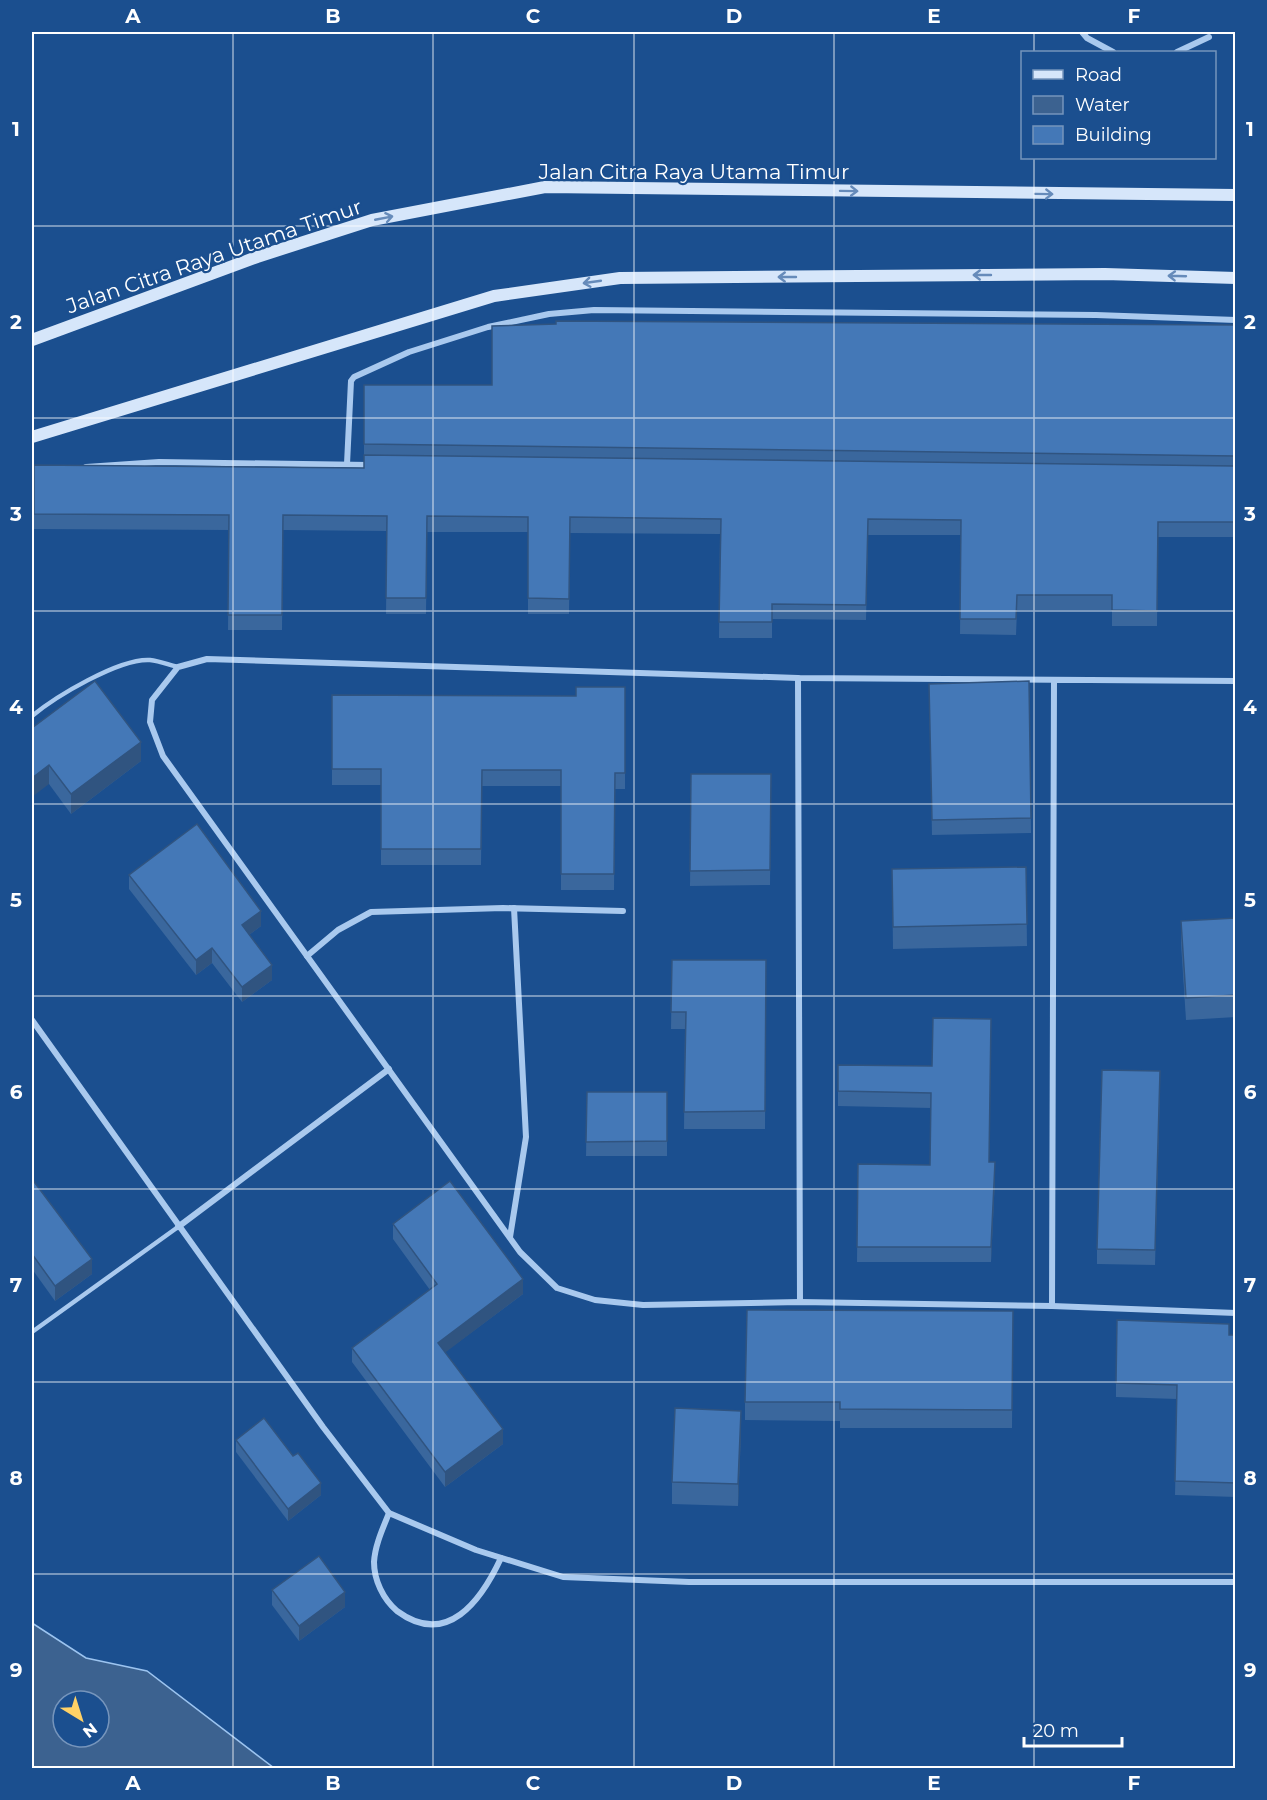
<svg xmlns="http://www.w3.org/2000/svg" width="1267" height="1800" viewBox="0 0 1267 1800" font-family="Montserrat,sans-serif">
  <style>
    .water { fill: #3c6290; stroke: #9cc4f0; stroke-width: 1.5; fill-rule: evenodd }
    .lines { fill: none; stroke-linecap: round; stroke-linejoin: round }
    .lane { stroke: #a9c9ee; stroke-width: 4.5 }
    .street { stroke: #a9c9ee; stroke-width: 6 }
    .secondary { stroke: #d6e6fa; stroke-width: 12 }
    .wall { fill: #3a679d }
    .shaded-wall { fill: #305480 }
    .building { fill: #4478b7; stroke: #305480; stroke-width: 1.5 }
    .oneway { stroke: #668bba }
    .grid { fill: none; stroke: #fff; stroke-width: 1.5; stroke-opacity: 0.55 }
    .labels { text-anchor: middle; dominant-baseline: central; stroke-width: 4.5; stroke-linejoin: round; paint-order: stroke }
    .street-label { font-size: 21px; fill: #fff; stroke: #1b4f8f }
    .neatline { fill: none; stroke: #fff; stroke-width: 2 }
    .grid-label { font-size: 20px; text-anchor: middle; font-weight: bold; fill: #fff }
  </style>
  <rect width="100%" height="100%" fill="#1b4f8f"/>
  <path class="water" d="M 32,1623 L 86,1658 L 147,1671 L 274,1768 L 32,1768 ZM 63,1701 L 99,1701 L 99,1737 L 63,1737 Z"/>
  <g class="lines">
    <g class="lane">
      <path d="M 32,716 C 55,697 119,658 150,660 C 160,661 169,665 178,667"/>
      <polyline points="32,1332 178,1227"/>
    </g>
    <g class="street">
      <polyline points="1082,32 1087,38 1113,52"/>
      <polyline points="1177,52 1209,37"/>
      <polyline points="347,464 351,381 354,377 409,352 488,327 549,314 594,310 1096,315 1236,320"/>
      <polyline points="86,467 159,462 369,465"/>
      <polyline points="798,678 800,1302"/>
      <polyline points="1054,680 1052,1306 800,1302 643,1305 595,1300 557,1288 520,1252 163,756 150,722 152,700 178,667 207,659 798,678 1236,681"/>
      <polyline points="307,956 338,930 371,912 503,908 623,911"/>
      <polyline points="32,1020 323,1427 389,1513 476,1550 563,1577 689,1582 1236,1582"/>
      <polyline points="178,1227 389,1069"/>
      <polyline points="510,1237 526,1137 514,908"/>
      <polyline points="1052,1306 1236,1313"/>
      <path d="M 389,1513 C 383,1528 375,1545 374,1562 C 374,1580 383,1599 397,1611 C 447,1648 481,1601 501,1558"/>
    </g>
    <g class="secondary">
      <polyline points="32,340 257,257 372,220 545,187 1236,195"/>
      <polyline points="32,437 494,296 620,278 1105,274 1236,278"/>
    </g>
  </g>
  <g class="wall">
    <polygon points="364,385 1236,394 1234,474 1236,474 1236,537 1158,537 1157,626 1112,626 1112,610 1017,610 1016,635 960,634 961,535 868,535 866,620 772,619 772,638 719,638 720,534 570,533 569,614 528,614 528,532 427,532 426,614 386,614 387,531 283,530 282,630 228,630 229,530 34,529 34,465 364,468"/>
    <polygon points="1029,681 1031,833 932,835 929,684"/>
    <polygon points="625,687 625,789 615,789 614,890 561,890 561,786 482,786 481,865 381,865 381,785 332,785 332,769 576,696"/>
    <polygon points="32,728 141,761 71,814 49,784"/>
    <polygon points="691,774 771,774 770,885 690,886"/>
    <polygon points="1026,867 1027,946 893,949 892,869"/>
    <polygon points="129,875 261,926 249,935 272,980 242,1002 212,963 196,975 129,889"/>
    <polygon points="1236,918 1236,1017 1186,1020 1181,943 1181,921"/>
    <polygon points="672,960 766,960 765,1129 684,1129 685,1029 671,1029"/>
    <polygon points="838,1065 932,1066 989,1162 995,1177 991,1262 857,1262 858,1164 930,1165 931,1108 838,1106"/>
    <polygon points="1160,1086 1155,1265 1097,1264 1097,1249"/>
    <polygon points="587,1092 667,1092 667,1156 586,1156"/>
    <polygon points="32,1179 92,1274 55,1301 32,1269"/>
    <polygon points="393,1224 523,1294 445,1352 503,1444 445,1487 352,1362 352,1348 430,1290 393,1239"/>
    <polygon points="1013,1311 1012,1428 840,1428 840,1421 745,1420 745,1402"/>
    <polygon points="1229,1335 1236,1335 1236,1497 1175,1495 1177,1399 1116,1397 1116,1383"/>
    <polygon points="741,1433 738,1506 672,1504 672,1482"/>
    <polygon points="236,1440 321,1495 288,1521 236,1452"/>
    <polygon points="272,1590 345,1607 299,1641 272,1605"/>
  </g>
  <g class="shaded-wall">
    <polygon points="141,742 141,761 71,814 71,794"/>
    <polygon points="49,765 49,784 32,797 32,778"/>
    <polygon points="261,911 261,926 242,940 242,925"/>
    <polygon points="212,948 212,963 196,975 196,960"/>
    <polygon points="272,965 272,980 242,1002 242,987"/>
    <polygon points="995,1162 995,1177 991,1262 991,1247"/>
    <polygon points="92,1259 92,1274 55,1301 55,1286"/>
    <polygon points="523,1279 523,1294 438,1358 438,1343"/>
    <polygon points="741,1411 741,1433 738,1506 738,1484"/>
    <polygon points="503,1429 503,1444 445,1487 445,1472"/>
    <polygon points="321,1483 321,1495 288,1521 288,1509"/>
    <polygon points="345,1592 345,1607 299,1641 299,1626"/>
  </g>
  <g class="building">
    <polygon points="556,321 1236,325 1235,456 364,444 364,385 492,385 492,326 556,324"/>
    <polygon points="364,455 1234,466 1234,474 1236,474 1236,522 1158,522 1157,611 1112,610 1112,595 1017,595 1016,619 960,619 961,520 868,519 866,605 772,604 772,622 719,622 721,519 570,517 569,599 528,598 528,517 427,516 426,598 386,598 387,516 283,515 282,615 228,615 229,515 34,514 34,465 364,468"/>
    <polygon points="95,681 141,742 71,794 49,765 32,778 32,728"/>
    <polygon points="1029,681 1031,818 932,820 929,684"/>
    <polygon points="576,687 625,687 625,773 615,773 614,874 561,874 561,770 482,770 481,849 381,849 381,769 332,769 332,695 576,696"/>
    <polygon points="691,774 771,774 770,870 690,871"/>
    <polygon points="197,824 261,911 242,925 272,965 242,987 212,948 196,960 129,875"/>
    <polygon points="1026,867 1027,924 893,927 892,869"/>
    <polygon points="1236,918 1236,995 1186,998 1181,921"/>
    <polygon points="672,960 766,960 765,1111 684,1112 686,1012 671,1012"/>
    <polygon points="933,1018 991,1019 989,1162 995,1162 991,1247 857,1247 858,1164 930,1165 931,1093 838,1091 838,1065 932,1066"/>
    <polygon points="1102,1070 1160,1071 1155,1250 1097,1249"/>
    <polygon points="587,1092 667,1092 667,1141 586,1142"/>
    <polygon points="32,1179 92,1259 55,1286 32,1254"/>
    <polygon points="450,1181 523,1279 438,1343 503,1429 445,1472 352,1348 437,1284 393,1224"/>
    <polygon points="747,1310 1013,1311 1012,1410 840,1409 840,1402 745,1402"/>
    <polygon points="1117,1320 1229,1324 1229,1335 1236,1335 1236,1483 1175,1481 1177,1385 1116,1383"/>
    <polygon points="675,1408 741,1411 738,1484 672,1482"/>
    <polygon points="264,1418 293,1456 298,1453 321,1483 288,1509 236,1440"/>
    <polygon points="319,1556 345,1592 299,1626 272,1590"/>
  </g>
  <defs><path id="oneway-shaft" d="M-6 0H5M1.5-3L5.5 0L1.5 3" fill="none" stroke-width="1.6" stroke-linecap="round" stroke-linejoin="round" transform="scale(1.5)"/></defs>
  <g class="oneway">
    <use href="#oneway-shaft" transform="translate(849 191) rotate(1)"/>
    <use href="#oneway-shaft" transform="translate(1044 194) rotate(1)"/>
    <use href="#oneway-shaft" transform="translate(384 218) rotate(-11)"/>
    <use href="#oneway-shaft" transform="translate(982 275) rotate(180)"/>
    <use href="#oneway-shaft" transform="translate(1177 276) rotate(-178)"/>
    <use href="#oneway-shaft" transform="translate(787 277) rotate(180)"/>
    <use href="#oneway-shaft" transform="translate(592 282) rotate(172)"/>
  </g>
  <path class="grid" d="M 233,32 L 233,1768M 433,32 L 433,1768M 634,32 L 634,1768M 834,32 L 834,1768M 1034,32 L 1034,52M 1034,158 L 1034,1768M 32,226 L 1236,226M 32,418 L 1236,418M 32,611 L 1236,611M 32,804 L 1236,804M 32,996 L 1236,996M 32,1189 L 1236,1189M 32,1382 L 1236,1382M 32,1574 L 1236,1574"/>
  <g class="labels">
    <g class="street-label">
      <text x="694" y="171">Jalan Citra Raya Utama Timur</text>
      <text transform="translate(214 256) rotate(-19)">Jalan Citra Raya Utama Timur</text>
    </g>
  </g>
  <rect width="1267" height="1800" fill="none" stroke="#1b4f8f" stroke-width="66"/>
  <rect x="1021" y="51" width="195" height="108" fill="#1b4f8f" stroke="#7695bc" stroke-width="1.5"/>
  <rect x="1033" y="70" width="30" height="9" fill="#d6e6fa" stroke="#7695bc" stroke-width="1.5"/>
  <text x="1075" y="81" font-size="18" fill="#ffffff">Road</text>
  <rect x="1033" y="96" width="30" height="18" fill="#3c6290" stroke="#7695bc" stroke-width="1.5"/>
  <text x="1075" y="111" font-size="18" fill="#ffffff">Water</text>
  <rect x="1033" y="126" width="30" height="18" fill="#4478b7" stroke="#7695bc" stroke-width="1.5"/>
  <text x="1075" y="141" font-size="18" fill="#ffffff">Building</text>
  <g transform="translate(81 1719) rotate(142)"><circle r="28" fill="#1b4f8f" stroke="#7695bc" stroke-width="1.5"/>
  <path d="M0-4.5L10 22L0 15L-10 22Z" fill="#ffd166"/>
  <text y="-9" font-size="16" font-weight="bold" text-anchor="middle" fill="#ffffff">N</text>
  </g>
  <path d="M1024 1737v9h98v-9" fill="none" stroke="#ffffff" stroke-width="3"/>
  <text x="1033" y="1737" font-size="18" fill="#ffffff" stroke="#1b4f8f" stroke-width="4.5" paint-order="stroke">20 m</text>
  <rect x="33" y="33" width="1201" height="1734" class="neatline"/>
  <g class="grid-label">
    <text x="133" y="23">A</text>
    <text x="333" y="23">B</text>
    <text x="533" y="23">C</text>
    <text x="734" y="23">D</text>
    <text x="934" y="23">E</text>
    <text x="1134" y="23">F</text>
    <text x="16" y="136">1</text>
    <text x="1250" y="136">1</text>
    <text x="16" y="329">2</text>
    <text x="1250" y="329">2</text>
    <text x="16" y="521">3</text>
    <text x="1250" y="521">3</text>
    <text x="16" y="714">4</text>
    <text x="1250" y="714">4</text>
    <text x="16" y="907">5</text>
    <text x="1250" y="907">5</text>
    <text x="16" y="1099">6</text>
    <text x="1250" y="1099">6</text>
    <text x="16" y="1292">7</text>
    <text x="1250" y="1292">7</text>
    <text x="16" y="1485">8</text>
    <text x="1250" y="1485">8</text>
    <text x="16" y="1677">9</text>
    <text x="1250" y="1677">9</text>
    <text x="133" y="1790">A</text>
    <text x="333" y="1790">B</text>
    <text x="533" y="1790">C</text>
    <text x="734" y="1790">D</text>
    <text x="934" y="1790">E</text>
    <text x="1134" y="1790">F</text>
  </g>
</svg>
